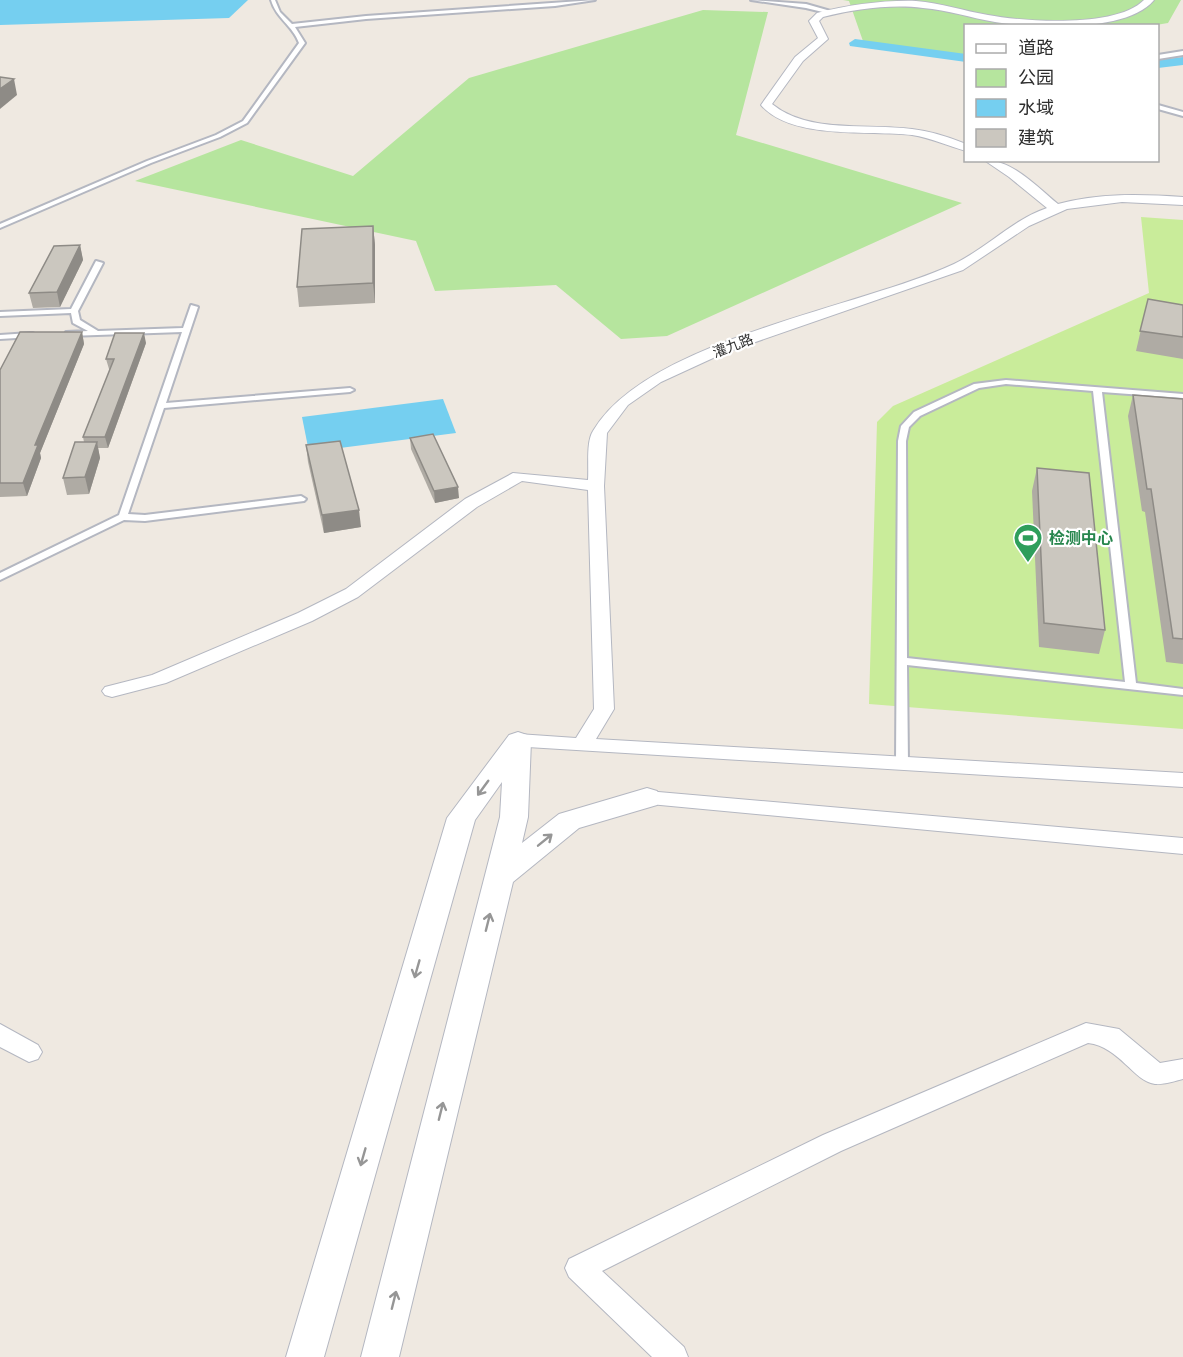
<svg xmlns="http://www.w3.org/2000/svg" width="1183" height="1357" viewBox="0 0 1183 1357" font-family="Rubik,'Noto Sans SC',sans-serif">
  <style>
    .green { fill: #b6e59e }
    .pitch { fill: #c9ec9a }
    .water { fill: #75cff0 }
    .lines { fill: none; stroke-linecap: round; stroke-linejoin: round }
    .canal { fill: #75cff0; fill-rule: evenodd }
    .service-casing { stroke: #b4b7c1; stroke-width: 4 }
    .minor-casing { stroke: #b4b7c1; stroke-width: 2 }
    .tertiary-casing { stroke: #b4b7c1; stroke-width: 2 }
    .service { fill: #fff; fill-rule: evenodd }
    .minor { fill: #fff; fill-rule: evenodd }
    .tertiary { fill: #fff; fill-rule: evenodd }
    .wall { fill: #afaba4 }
    .shaded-wall { fill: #8e8b86 }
    .building { fill: #cbc7bf; stroke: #8e8b86; stroke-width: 1.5 }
    .oneway { stroke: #969696 }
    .labels { text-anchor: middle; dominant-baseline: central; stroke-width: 4.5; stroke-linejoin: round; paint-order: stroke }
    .far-street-label { font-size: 14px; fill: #2e2e2e; stroke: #fff }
    .leisure-label { font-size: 16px; font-weight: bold; fill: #27864d; stroke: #fff; text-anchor: start }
  </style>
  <rect width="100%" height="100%" fill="#efe9e1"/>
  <g class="green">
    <polygon points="843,0 1181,0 1168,23 1156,25 966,26 965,57 864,44 849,1"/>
    <polygon points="703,10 768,12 736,135 962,203 667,336 621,339 556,285 435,291 416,241 135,181 241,140 353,176 469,78"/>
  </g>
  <polygon class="pitch" points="1141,217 1183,220 1183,729 869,704 877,422 893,406 1149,293"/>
  <g class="water">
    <polygon points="0,0 248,0 229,18 0,25"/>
    <polygon points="443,399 456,433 309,452 302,417"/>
  </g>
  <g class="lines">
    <g class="canal">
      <polygon points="855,39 966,54 966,62 850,46 849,43"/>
      <polygon points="1183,57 1183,65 1158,68 1158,60"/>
    </g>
    <g class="service-casing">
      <g id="service">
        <path d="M 271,0 L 275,0 L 280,12 L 292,24 L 366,16 L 595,0 L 555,6 L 366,19 L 295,27 L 305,43 L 247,123 L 220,137 L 151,163 L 0,228 L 0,224 L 147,161 L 216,135 L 243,121 L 299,43 C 293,26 276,18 271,0 Z"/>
        <polygon points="751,0 806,4 834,12 831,14 806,8"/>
        <polygon points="1183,51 1183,55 1158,59 1158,55"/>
        <polygon points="1158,105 1183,112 1183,116 1158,109"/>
        <polygon points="96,261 103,263 78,311 80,320 98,331 183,328 191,305 198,307 166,403 350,388 354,390 350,392 164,408 128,514 145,515 301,496 306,499 304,501 145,521 124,520 0,580 0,573 119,515 182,332 69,336 65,334 66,332 88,331 73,323 71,313 0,316 0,312 71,309"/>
        <polygon points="30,333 33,333 33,337 0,339 0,335"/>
        <path d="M 1006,380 L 1183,394 L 1183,398 L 1102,392 L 1136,683 L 1183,689 L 1183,695 L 907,665 L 908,764 L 902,768 L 896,764 L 898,441 L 901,426 L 914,412 L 974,384 ZM 1006,384 L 1093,391 L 1125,682 L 907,658 L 906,441 L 909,427 L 920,416 L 979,388 Z"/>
      </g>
    </g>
    <g class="minor-casing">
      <g id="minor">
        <path d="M 1144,0 L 1154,0 C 1127,33 1034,28 995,22 C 971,18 948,10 923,8 C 892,4 854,9 823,17 L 819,21 L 828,39 L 803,61 L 772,104 C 809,134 867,123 912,129 C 930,131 949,137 966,144 L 966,151 C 948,146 931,138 912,135 C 869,130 791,140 761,105 L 795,57 L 818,38 L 809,21 L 817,13 C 847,5 885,0 916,1 C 941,3 964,11 988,15 C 1025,22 1117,28 1144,0 Z"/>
        <path d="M 984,160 C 1013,160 1036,186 1058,204 C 1099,193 1140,194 1183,197 L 1183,205 L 1122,202 L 1067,209 L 1029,226 L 963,270 L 724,353 L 661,382 L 628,405 L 607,433 L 604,486 L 614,709 L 596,739 L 1183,773 L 1183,787 L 511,746 L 508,741 L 511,736 L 518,734 L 576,738 L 594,709 L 588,490 L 522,481 L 477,507 L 358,597 L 312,621 L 166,683 L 112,697 L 105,695 L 102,691 L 105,687 L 152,675 L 298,613 L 346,589 L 465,499 L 513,473 L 588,480 C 589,466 586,442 593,431 C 646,340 859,308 954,264 C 987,248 1012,220 1047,208 L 1009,177 Z"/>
        <polygon points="647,791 1183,838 1183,854 639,803 636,798 639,793"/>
        <path d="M 1086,1023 L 1119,1029 L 1160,1063 L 1183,1059 L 1183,1079 C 1175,1081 1163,1085 1155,1084 C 1133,1081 1120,1047 1088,1043 L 841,1151 L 602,1271 L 684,1347 L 688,1357 L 652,1357 L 569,1277 L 565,1268 L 569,1259 L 823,1135 Z"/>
        <polygon points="0,1024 38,1045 42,1052 38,1059 29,1062 0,1047"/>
      </g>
    </g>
    <g class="tertiary-casing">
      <polygon id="tertiary" points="518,732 527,735 531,741 528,817 522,843 559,814 647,788 657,791 661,798 657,805 579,828 513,882 399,1357 361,1357 500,817 502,782 475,820 324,1357 286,1357 447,818 509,735"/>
    </g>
    <use href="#service" class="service"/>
    <use href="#minor" class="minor"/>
    <use href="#tertiary" class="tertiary"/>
  </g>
  <g class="wall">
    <polygon points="373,226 375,245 375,303 299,307 297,287"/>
    <polygon points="80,245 83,260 60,307 33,308 29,293"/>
    <polygon points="1148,299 1183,305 1183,359 1136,351"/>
    <polygon points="82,332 84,344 40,453 41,458 27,496 0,497 0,370"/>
    <polygon points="146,343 108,448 98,448 100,458 89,494 67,495 63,478 84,442 83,437 110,370 109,369 106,359"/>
    <polygon points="1133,395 1183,399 1183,664 1166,662 1145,512 1142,511 1128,416"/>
    <polygon points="410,438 459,498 435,503 411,449"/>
    <polygon points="306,445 361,527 324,533 308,462"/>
    <polygon points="1037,468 1105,630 1099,654 1039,647 1032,491"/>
  </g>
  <g class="shaded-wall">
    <polygon points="14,79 17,95 0,109 0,89"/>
    <polygon points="373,226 375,245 375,303 373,283"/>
    <polygon points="80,245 83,260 60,307 57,292"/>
    <polygon points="82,332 84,344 40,453 41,458 27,496 23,483 35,445"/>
    <polygon points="144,333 146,343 108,448 105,437"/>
    <polygon points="97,442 100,458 89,494 85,477"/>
    <polygon points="458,487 459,498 435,503 434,491"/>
    <polygon points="359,510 361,527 324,533 322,515"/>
  </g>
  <g class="building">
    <polygon points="0,77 14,79 0,89"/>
    <polygon points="373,226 373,283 297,287 302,229"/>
    <polygon points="80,245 57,292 29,293 54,246"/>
    <polygon points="1148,299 1183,305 1183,337 1140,331"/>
    <polygon points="20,332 82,332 35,445 38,445 23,483 0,483 0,370"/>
    <polygon points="115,333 144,333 105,437 83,437 114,359 106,359"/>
    <polygon points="1133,395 1183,399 1183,639 1173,638 1151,489 1147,489"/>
    <polygon points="433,434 458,487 434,491 410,438"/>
    <polygon points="340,441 359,510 322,515 306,445"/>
    <polygon points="75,442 97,442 85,477 63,478"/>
    <polygon points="1037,468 1089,473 1105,630 1044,623"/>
  </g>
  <defs><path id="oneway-shaft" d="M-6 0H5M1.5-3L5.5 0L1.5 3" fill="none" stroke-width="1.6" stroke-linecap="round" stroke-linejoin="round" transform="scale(1.5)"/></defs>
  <g class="oneway">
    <use href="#oneway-shaft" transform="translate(483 788) rotate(126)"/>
    <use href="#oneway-shaft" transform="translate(545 840) rotate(-39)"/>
    <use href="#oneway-shaft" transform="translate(488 922) rotate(-76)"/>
    <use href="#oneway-shaft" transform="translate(417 969) rotate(106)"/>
    <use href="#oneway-shaft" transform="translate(441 1111) rotate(-76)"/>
    <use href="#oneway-shaft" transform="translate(363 1157) rotate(106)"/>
    <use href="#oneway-shaft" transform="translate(394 1300) rotate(-76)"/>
  </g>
  <defs>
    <g id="stadium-pin" transform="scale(1.5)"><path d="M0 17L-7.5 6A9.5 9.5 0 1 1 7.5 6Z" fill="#2e9e5b" stroke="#fff"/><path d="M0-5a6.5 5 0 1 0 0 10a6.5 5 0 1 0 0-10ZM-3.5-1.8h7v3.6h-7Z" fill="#fff"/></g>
  </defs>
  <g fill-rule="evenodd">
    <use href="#stadium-pin" x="1028" y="538"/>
  </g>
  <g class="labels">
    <g class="far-street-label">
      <text transform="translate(733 346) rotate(-21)">灌九路</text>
    </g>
    <g class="leisure-label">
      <text x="1049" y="538">检测中心</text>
    </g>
  </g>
  <rect x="964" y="24" width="195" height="138" fill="#ffffff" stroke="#ababab" stroke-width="1.5"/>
  <rect x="976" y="44" width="30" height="9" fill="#ffffff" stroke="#ababab" stroke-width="1.5"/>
  <text x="1018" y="54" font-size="18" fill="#2e2e2e">道路</text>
  <rect x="976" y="69" width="30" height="18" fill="#b6e59e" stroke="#ababab" stroke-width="1.5"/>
  <text x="1018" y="84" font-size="18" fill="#2e2e2e">公园</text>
  <rect x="976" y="99" width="30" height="18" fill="#75cff0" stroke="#ababab" stroke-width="1.5"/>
  <text x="1018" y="114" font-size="18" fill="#2e2e2e">水域</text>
  <rect x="976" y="129" width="30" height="18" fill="#cbc7bf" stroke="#ababab" stroke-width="1.5"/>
  <text x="1018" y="144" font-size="18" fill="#2e2e2e">建筑</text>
</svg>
